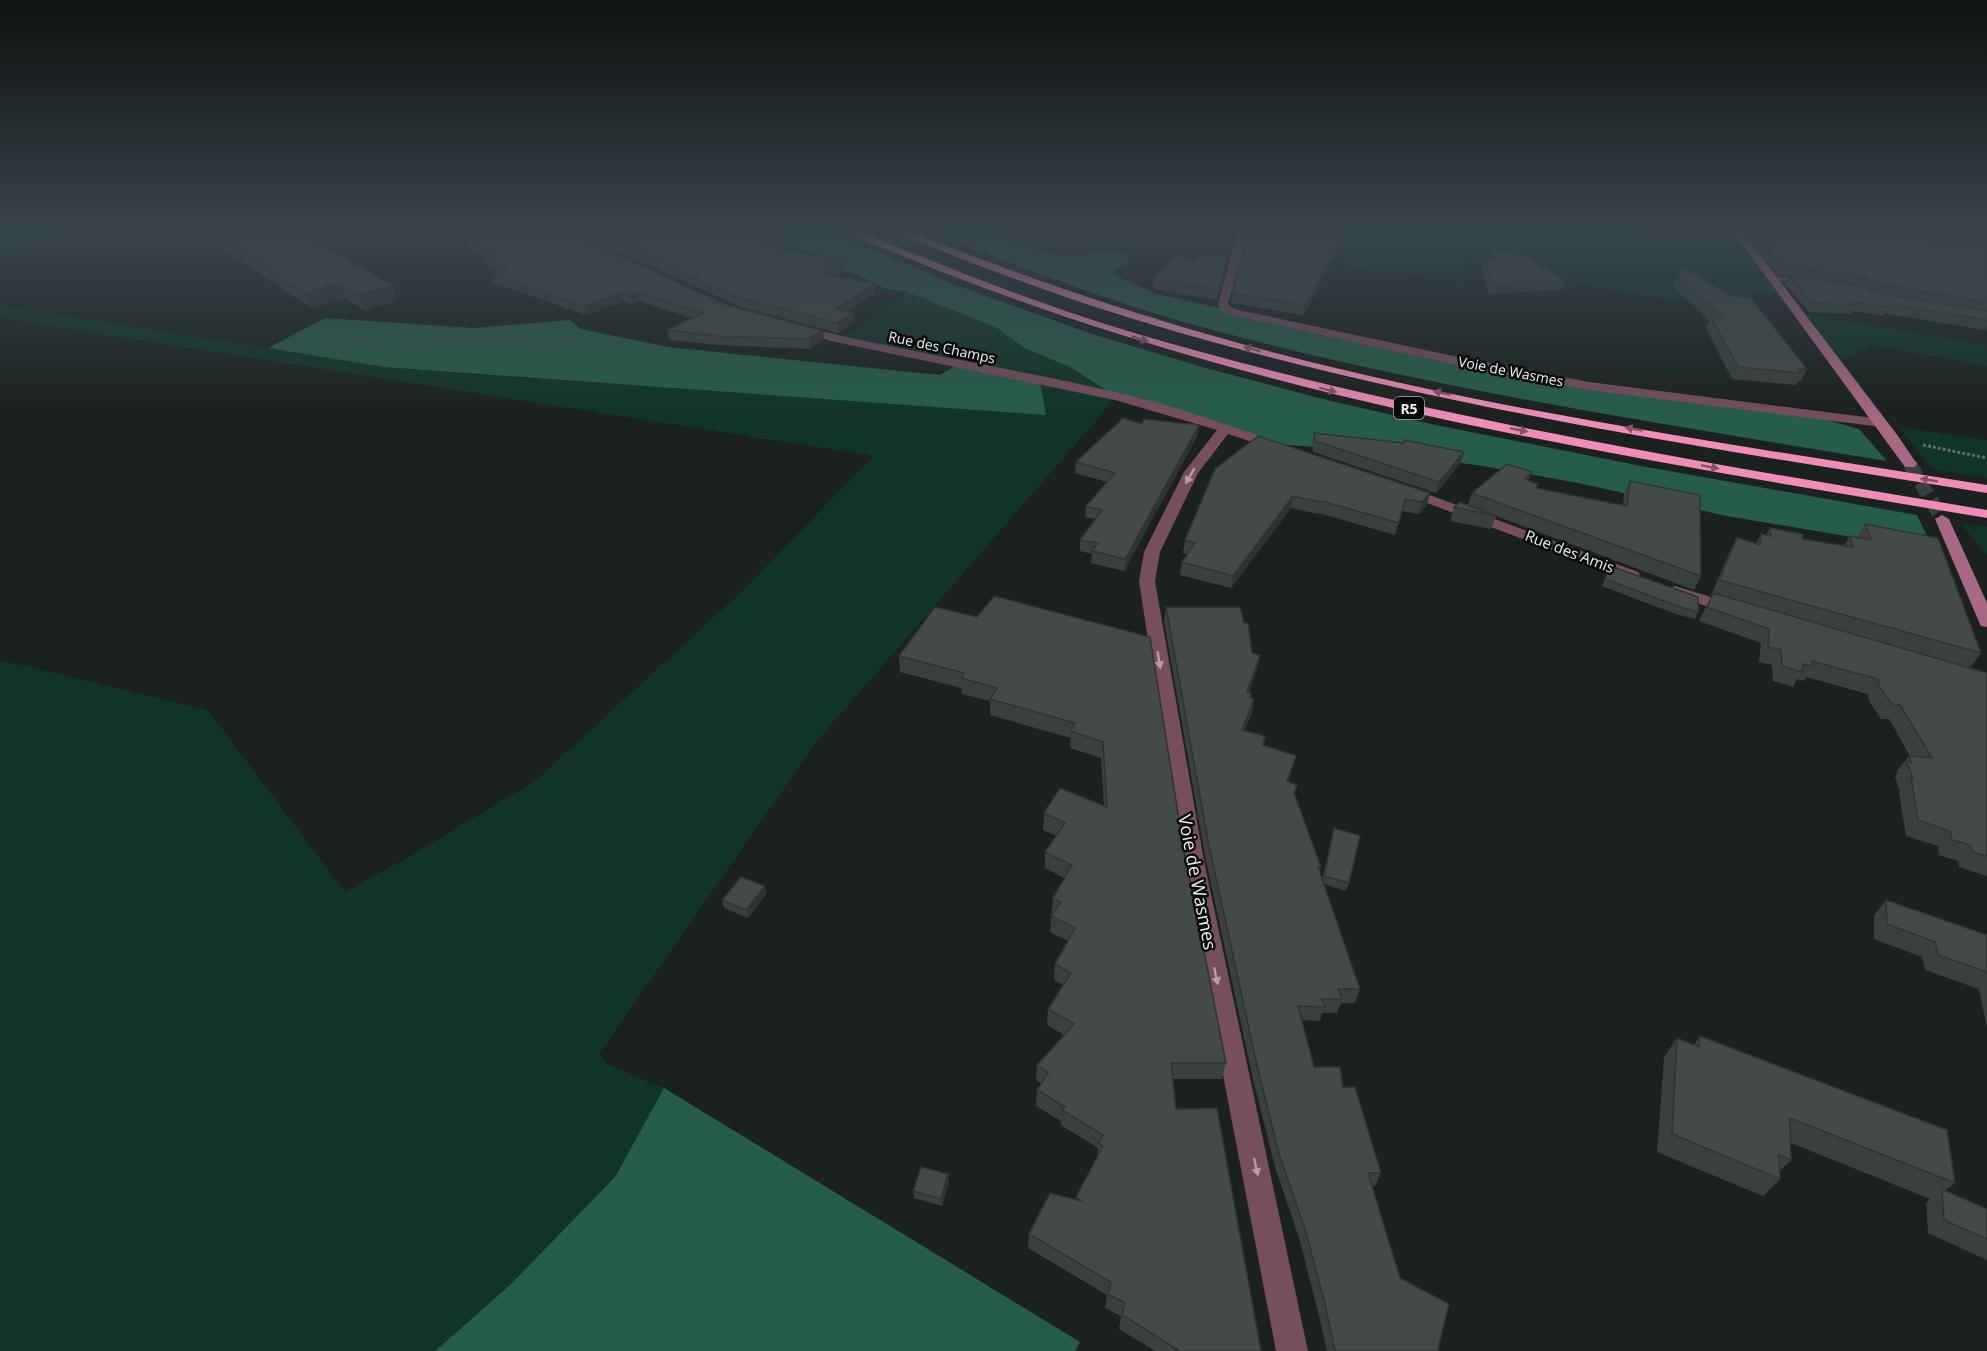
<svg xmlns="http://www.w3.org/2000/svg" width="1987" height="1351" viewBox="0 0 1987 1351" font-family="'Open Sans',sans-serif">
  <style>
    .green { fill: #103427 }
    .forest { fill: #265d48 }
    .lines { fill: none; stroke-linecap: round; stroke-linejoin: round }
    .secondary-tunnel { stroke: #3a403e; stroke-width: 14; stroke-dasharray: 14 7; stroke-linecap: butt }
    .path-far1 { stroke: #666c69; stroke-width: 2; stroke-dasharray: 2 1.5; stroke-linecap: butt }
    .path { stroke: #666c69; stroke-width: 3; stroke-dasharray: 3 2; stroke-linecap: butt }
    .lane { fill: #764e5e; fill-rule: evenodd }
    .street { fill: #764e5e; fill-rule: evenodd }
    .secondary { fill: #a76882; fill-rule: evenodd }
    .highway { fill: #ef8db7; fill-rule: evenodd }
    .wall { fill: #3a403d }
    .shaded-wall { fill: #2f3432 }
    .building { fill: #434a47; stroke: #2f3432; stroke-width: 1.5 }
    .oneway { fill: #875268 }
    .oneway2 { fill: #b2a0a7 }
    .labels { text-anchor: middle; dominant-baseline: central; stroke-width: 5; stroke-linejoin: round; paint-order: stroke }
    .far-street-label { font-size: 14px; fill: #edf2f0; stroke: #070a08 }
    .shield { fill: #070a08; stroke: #a8acaa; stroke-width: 1.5 }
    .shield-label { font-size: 14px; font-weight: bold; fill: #edf2f0 }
    .street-label { font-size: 15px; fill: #edf2f0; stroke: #070a08 }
    .near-street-label { font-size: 18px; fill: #edf2f0; stroke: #070a08 }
  </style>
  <rect width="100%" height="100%" fill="#1a211e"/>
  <g class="green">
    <polygon points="0,230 105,230 41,241 28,251 0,258"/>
    <polygon points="1350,230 1610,230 1613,234 1748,246 1783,292 1674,301 1461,262 1464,280 1461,282 1337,265"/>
    <polygon points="907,292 997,328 1026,349 1070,367 1115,396 1095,422 817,741 599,1054 609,1065 664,1088 615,1177 511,1284 435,1351 0,1351 0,660 208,710 345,892 412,855 536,780 740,593 874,456 0,318 0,305 384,367 477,375 684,388 1040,382 840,340"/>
    <polygon points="1799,313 1987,345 1987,366 1873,345 1836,363"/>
    <polygon points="1899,427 1987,440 1987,478 1932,469"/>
    <polygon points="1960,523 1987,527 1987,555 1986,554"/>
  </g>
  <g class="forest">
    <polygon points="770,230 827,230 958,286 1089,333 1202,367 1323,399 1426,423 1641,466 1917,515 1934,551 1727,516 1578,483 1483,466 1395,454 1267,443 1115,396 1070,367 1026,349 997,328 907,292 886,289 859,275 832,268 830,260 793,245"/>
    <path d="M 926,230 L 1005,230 L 1000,235 C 1026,244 1069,268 1094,250 L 1131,255 L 1126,265 L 1116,268 L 1112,274 L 1157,294 L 1509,372 L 1809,415 L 1859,429 L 1887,461 C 1656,423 1425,388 1198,326 C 1106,301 1015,265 926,230 Z"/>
    <polygon points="325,318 474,328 569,320 581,329 668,347 940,375 955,366 1040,382 1046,415 384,367 268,348"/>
    <polygon points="664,1088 1080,1342 1075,1351 435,1351 511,1284 615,1177"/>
  </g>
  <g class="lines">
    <polyline class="secondary-tunnel" points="1910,464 1942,519"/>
    <g class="path-far1">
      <polyline points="0,241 69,230"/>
      <polyline points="323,249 413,230"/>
    </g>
    <polyline class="path" points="1923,445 1987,458"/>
    <polygon class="lane" points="1768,275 1804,280 1808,282 1804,284 1771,279 1767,277"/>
    <g class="street">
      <path d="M 656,230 C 665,229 673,234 681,234 C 692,233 701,229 712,230 L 679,240 Z"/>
      <polygon points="1238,230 1248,230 1228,304 1230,307 1239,310 1449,355 1589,382 1881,419 1888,423 1881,427 1589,390 1449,363 1232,315 1221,311 1218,304"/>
      <polygon points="641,239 649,241 605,255 600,252"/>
      <path d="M 800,326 C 905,352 1011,368 1116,392 C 1172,405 1226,425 1281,443 L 1283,446 L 1276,450 L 1228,434 L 1198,473 L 1160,552 L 1155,581 L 1204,861 L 1308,1351 L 1276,1351 L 1182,861 L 1139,581 L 1144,552 L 1184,472 L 1217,430 L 1115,400 L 835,342 L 796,331 L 794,329 Z"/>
      <polygon points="1408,487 1638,572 1640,575 1632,580 1626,578 1403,494 1401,491"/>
      <polygon points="1675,586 1737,605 1739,609 1731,614 1669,594 1667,591 1669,588"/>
    </g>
    <g class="secondary">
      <polygon points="1732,230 1741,230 1898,436 1917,464 1915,467 1905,467"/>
      <polygon points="1942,515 1949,519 1987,603 1987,627 1981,626 1979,622 1935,519"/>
    </g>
    <g class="highway">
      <path d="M 844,230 L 856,230 C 947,267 1037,304 1131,332 C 1411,415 1699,462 1987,510 L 1987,518 C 1669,465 1349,415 1043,309 C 994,292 946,274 898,254 C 881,247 859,241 844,230 Z"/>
      <path d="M 892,230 L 904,230 C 990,263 1075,295 1163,321 C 1430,403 1712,441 1987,485 L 1987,493 C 1683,444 1377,399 1083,303 C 1036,287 990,270 944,252 C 928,245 907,240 892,230 Z"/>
    </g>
  </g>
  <g class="wall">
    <polygon points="495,230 564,230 599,247 727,305 824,340 810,349 718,345 669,340 668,330 692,318 639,301 631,304 622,302 586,315 494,283 492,274 498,272 486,265 484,258 467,247 464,239 495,231"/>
    <polygon points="572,230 655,230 655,232 607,246"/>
    <polygon points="668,230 738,230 785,249 783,250 844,261 844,269 835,276 875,284 875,293 847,312 855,323 838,333 738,306 622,253 621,244 690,231 681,232"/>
    <polygon points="1248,230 1353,230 1348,241 1344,241 1304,315 1231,303 1232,293"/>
    <polygon points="1664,230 1696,230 1695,232"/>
    <polygon points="1750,230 1876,230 1987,249 1987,326 1985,330 1885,313 1883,316 1853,311 1851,314 1809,312 1785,284 1789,276 1777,274 1758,249"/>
    <polygon points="1881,230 1987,230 1987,248"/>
    <polygon points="212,231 324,240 316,242 397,301 365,310 346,299 311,308 218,246"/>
    <polygon points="1493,249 1565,281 1562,290 1488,294 1482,268 1485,260 1491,260 1491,257"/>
    <polygon points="1227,257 1226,267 1217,300 1153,289 1153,279 1196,259"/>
    <polygon points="1677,276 1807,369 1801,381 1799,381 1796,385 1732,379 1706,328 1709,321 1673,286"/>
    <polygon points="1142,424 1198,435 1124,571 1091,563 1092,554 1080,551 1080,540 1095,519 1085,517 1086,506 1107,482 1075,473 1076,462"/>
    <polygon points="1314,433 1403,443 1404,440 1464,452 1460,464 1436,493 1313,452 1312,444"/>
    <polygon points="1258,436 1427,505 1419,514 1402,511 1395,535 1319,513 1318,514 1291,508 1231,588 1180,575 1182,562 1187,554 1183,553 1185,540"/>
    <polygon points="1529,480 1538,484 1537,488 1623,506 1624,493 1630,481 1701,576 1694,590 1496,516 1491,529 1450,521 1454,507 1468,505 1472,493"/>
    <polygon points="1865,524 1981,653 1970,668 1987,673 1987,876 1959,867 1958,861 1939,855 1938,846 1906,836 1899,793 1900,791 1895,777 1898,772 1897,771 1909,756 1910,756 1889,719 1881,719 1869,701 1868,694 1806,677 1804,681 1797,679 1793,687 1773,681 1772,665 1759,662 1761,643 1699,621 1712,595 1711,595 1729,553 1737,538 1756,544 1761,534 1766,535 1770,528 1803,539 1844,546 1850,536 1857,538"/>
    <polygon points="1610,566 1698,612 1695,619 1676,614 1602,586"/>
    <polygon points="994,596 1183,845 1226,1063 1222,1079 1173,1079 1176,1109 1261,1351 1155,1351 1119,1329 1121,1316 1105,1308 1107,1295 1028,1248 1029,1234 1076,1200 1076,1197 1097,1158 1098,1148 1061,1125 1061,1121 1036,1106 1037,1090 1041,1084 1036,1080 1037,1065 1064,1035 1047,1025 1048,1009 1063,985 1054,980 1055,964 1068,941 1050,932 1053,898 1064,878 1045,868 1045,852 1057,836 1043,830 1044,813 1104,806 1101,758 1070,748 1071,738 990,715 990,701 962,694 961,688 900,672 899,656 977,617"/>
    <polygon points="1166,607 1252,653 1257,668 1249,692 1250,697 1254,699 1252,713 1245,730 1263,745 1296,756 1288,782 1297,785 1295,794 1321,867 1320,872 1322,879 1334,828 1349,883 1346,891 1324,884 1360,989 1355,1003 1341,1003 1337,1013 1322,1013 1320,1021 1302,1020 1314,1067 1343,1087 1381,1173 1375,1186 1372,1186 1400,1278 1439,1351 1327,1351 1319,1316 1300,1241 1275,1167 1253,1079 1206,861 1164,621"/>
    <polygon points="766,894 748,918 724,908 722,900"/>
    <polygon points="1886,900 1987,935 1987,1028 1979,989 1925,970 1922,957 1874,939 1874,915"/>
    <polygon points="1700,1036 1955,1183 1945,1191 1987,1209 1987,1260 1928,1233 1926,1203 1930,1199 1791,1143 1791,1160 1780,1171 1780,1179 1763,1196 1657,1152 1664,1057 1677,1038 1694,1045"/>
    <polygon points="949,1181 942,1206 914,1198 913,1191"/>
  </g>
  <g class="shaded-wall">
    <polygon points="302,230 320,230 324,240 302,245 297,231"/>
    <polygon points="633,230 655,230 655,232 607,246 605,237"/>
    <polygon points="681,230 699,230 681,232"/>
    <polygon points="1346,232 1344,241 1304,315 1305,305"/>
    <polygon points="784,241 785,249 767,255 766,247"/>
    <polygon points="1227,257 1226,267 1217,300 1218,290"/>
    <polygon points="844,261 844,269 825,283 824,274"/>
    <polygon points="340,283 346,299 311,308 304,293"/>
    <polygon points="875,284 875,293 836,319 835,309"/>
    <polygon points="392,285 397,301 365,310 359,294"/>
    <polygon points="637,292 639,301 631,304 629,295"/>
    <polygon points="620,293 622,302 586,315 584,306"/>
    <polygon points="854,313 855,323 838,333 837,323"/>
    <polygon points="823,331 824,340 810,349 809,339"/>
    <polygon points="1199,425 1198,435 1124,571 1125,559"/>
    <polygon points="1464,452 1460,464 1436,493 1439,482"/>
    <polygon points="1532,472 1528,484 1525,479"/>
    <polygon points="1430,493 1427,505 1419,514 1422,502"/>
    <polygon points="1293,496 1291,508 1231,588 1233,576"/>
    <polygon points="1260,655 1257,668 1244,706 1247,692"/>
    <polygon points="1254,699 1252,713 1239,744 1242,730"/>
    <polygon points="765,886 766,894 748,918 746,910"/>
    <polygon points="948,1174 949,1181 942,1206 941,1199"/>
  </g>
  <g class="building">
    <polygon points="220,230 302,230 297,231 392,285 359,294 340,283 304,293 212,231"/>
    <polygon points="500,230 564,230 599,247 727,305 823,331 809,339 716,336 668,330 703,313 637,292 629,295 620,293 584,306 492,274 506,269 483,256 490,254 464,239"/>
    <polygon points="588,230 633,230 605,237"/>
    <polygon points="694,230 738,230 784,241 766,247 844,261 824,274 875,284 835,309 854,313 837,323 736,297 621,244 668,231 678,234"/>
    <polygon points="1248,230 1351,230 1350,232 1346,232 1305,305 1232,293"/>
    <polygon points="1758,230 1876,230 1987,249 1987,302 1890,286 1861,277 1781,265 1762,240"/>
    <polygon points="1936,230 1987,230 1987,238"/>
    <polygon points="1493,249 1527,256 1565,281 1491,285 1485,260 1496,261"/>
    <polygon points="1197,254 1227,257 1218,290 1153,279 1173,259 1178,256 1196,259"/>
    <polygon points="1684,267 1730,296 1750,297 1807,369 1799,369 1802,373 1738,367 1711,317 1723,318 1677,276"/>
    <polygon points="1789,275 1859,286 1888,295 1987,311 1987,320 1887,304 1888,307 1852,302 1856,305 1813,303"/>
    <polygon points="1123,418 1142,424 1144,419 1199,425 1125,559 1092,551 1098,543 1080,540 1102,510 1086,506 1115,473 1076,462"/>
    <polygon points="1314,433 1404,443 1404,440 1464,452 1439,482 1315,441"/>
    <polygon points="1258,436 1430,493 1422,502 1405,499 1399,523 1322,501 1321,502 1293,496 1233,576 1182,562 1195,543 1185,540 1215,469"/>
    <polygon points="1507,464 1532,472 1525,479 1538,484 1536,488 1627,506 1630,481 1700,495 1701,576 1472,493"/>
    <polygon points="1460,502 1496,516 1454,507"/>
    <polygon points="1865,524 1938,538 1981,653 1719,580 1737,538 1760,545 1761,534 1771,536 1770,528 1802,534 1803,539 1853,547 1850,536 1871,540"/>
    <polygon points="1610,566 1698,597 1698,612 1680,607 1605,579"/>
    <polygon points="1713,593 1987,673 1987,856 1972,852 1971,845 1952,840 1950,831 1918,820 1911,777 1913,778 1906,761 1912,763 1909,756 1932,758 1900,705 1892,704 1879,686 1878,679 1812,661 1813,666 1803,664 1802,672 1782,666 1781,650 1768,647 1769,629 1707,607"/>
    <polygon points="994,596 1150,637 1183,845 1226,1063 1171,1063 1176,1109 1217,1108 1261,1351 1180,1351 1122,1315 1125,1303 1108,1294 1111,1282 1029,1234 1050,1193 1082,1201 1076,1197 1103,1146 1098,1143 1103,1135 1062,1110 1065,1107 1037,1090 1048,1073 1037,1065 1074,1024 1048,1009 1071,973 1055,964 1075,928 1051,916 1061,902 1053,898 1072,865 1045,852 1065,823 1044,813 1060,788 1107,807 1103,742 1071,731 1075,723 990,699 997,688 961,678 964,673 899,656 935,607 977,617"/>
    <polygon points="1166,607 1240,607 1244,623 1248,623 1252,653 1260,655 1247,692 1251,693 1250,697 1254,699 1242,730 1265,736 1263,745 1296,756 1287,781 1297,785 1294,793 1321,867 1318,867 1360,989 1338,989 1342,999 1322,999 1325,1007 1298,1006 1314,1067 1340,1067 1343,1087 1355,1087 1381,1173 1368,1173 1400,1278 1449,1304 1438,1349 1439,1351 1335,1351 1325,1304 1305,1229 1279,1154 1257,1065 1209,846"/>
    <polygon points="1334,828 1360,836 1349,883 1324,876"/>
    <polygon points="741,877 765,886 746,910 722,900"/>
    <polygon points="1886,900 1987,935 1987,972 1938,955 1935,942 1887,924"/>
    <polygon points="1700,1036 1947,1130 1955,1183 1790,1118 1791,1160 1779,1155 1780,1179 1672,1134 1677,1038 1699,1047"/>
    <polygon points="921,1167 948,1174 941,1199 913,1191"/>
    <polygon points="1942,1189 1987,1209 1987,1239 1944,1220"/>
  </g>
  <defs><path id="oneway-solid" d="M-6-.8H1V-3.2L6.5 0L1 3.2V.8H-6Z" transform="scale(1.5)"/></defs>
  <g class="oneway">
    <use href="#oneway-solid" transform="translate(1140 339) rotate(17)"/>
    <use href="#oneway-solid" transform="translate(1252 349) rotate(-165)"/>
    <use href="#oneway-solid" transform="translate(1328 390) rotate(14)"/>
    <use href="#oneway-solid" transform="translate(1442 393) rotate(-168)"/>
    <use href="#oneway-solid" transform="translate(1634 429) rotate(-170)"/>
    <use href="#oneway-solid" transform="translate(1519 430) rotate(11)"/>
    <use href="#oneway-solid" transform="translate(1710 467) rotate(11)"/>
    <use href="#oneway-solid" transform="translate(1929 480) rotate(-171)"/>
  </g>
  <g class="oneway2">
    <use href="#oneway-solid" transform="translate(1190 476) rotate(120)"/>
    <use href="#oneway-solid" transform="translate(1159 660) rotate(81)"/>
    <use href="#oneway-solid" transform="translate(1216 976) rotate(78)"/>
    <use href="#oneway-solid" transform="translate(1256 1167) rotate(78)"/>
  </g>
  <linearGradient id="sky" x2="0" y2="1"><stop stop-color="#0e1210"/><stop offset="0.55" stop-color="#38434c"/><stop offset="1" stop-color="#38434c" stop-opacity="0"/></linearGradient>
  <rect width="1987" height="419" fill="url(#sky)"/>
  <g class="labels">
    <g class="far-street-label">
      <text transform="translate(942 347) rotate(12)">Rue des Champs</text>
      <text transform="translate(1511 371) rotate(11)">Voie de Wasmes</text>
    </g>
    <rect class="shield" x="1394" y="397" width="30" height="22" rx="4.5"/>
    <g class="shield-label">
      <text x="1409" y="408">R5</text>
    </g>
    <g class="street-label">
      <text transform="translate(1570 551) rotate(21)">Rue des Amis</text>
    </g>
    <g class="near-street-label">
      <text transform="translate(1198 882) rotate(79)">Voie de Wasmes</text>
    </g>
  </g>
</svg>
